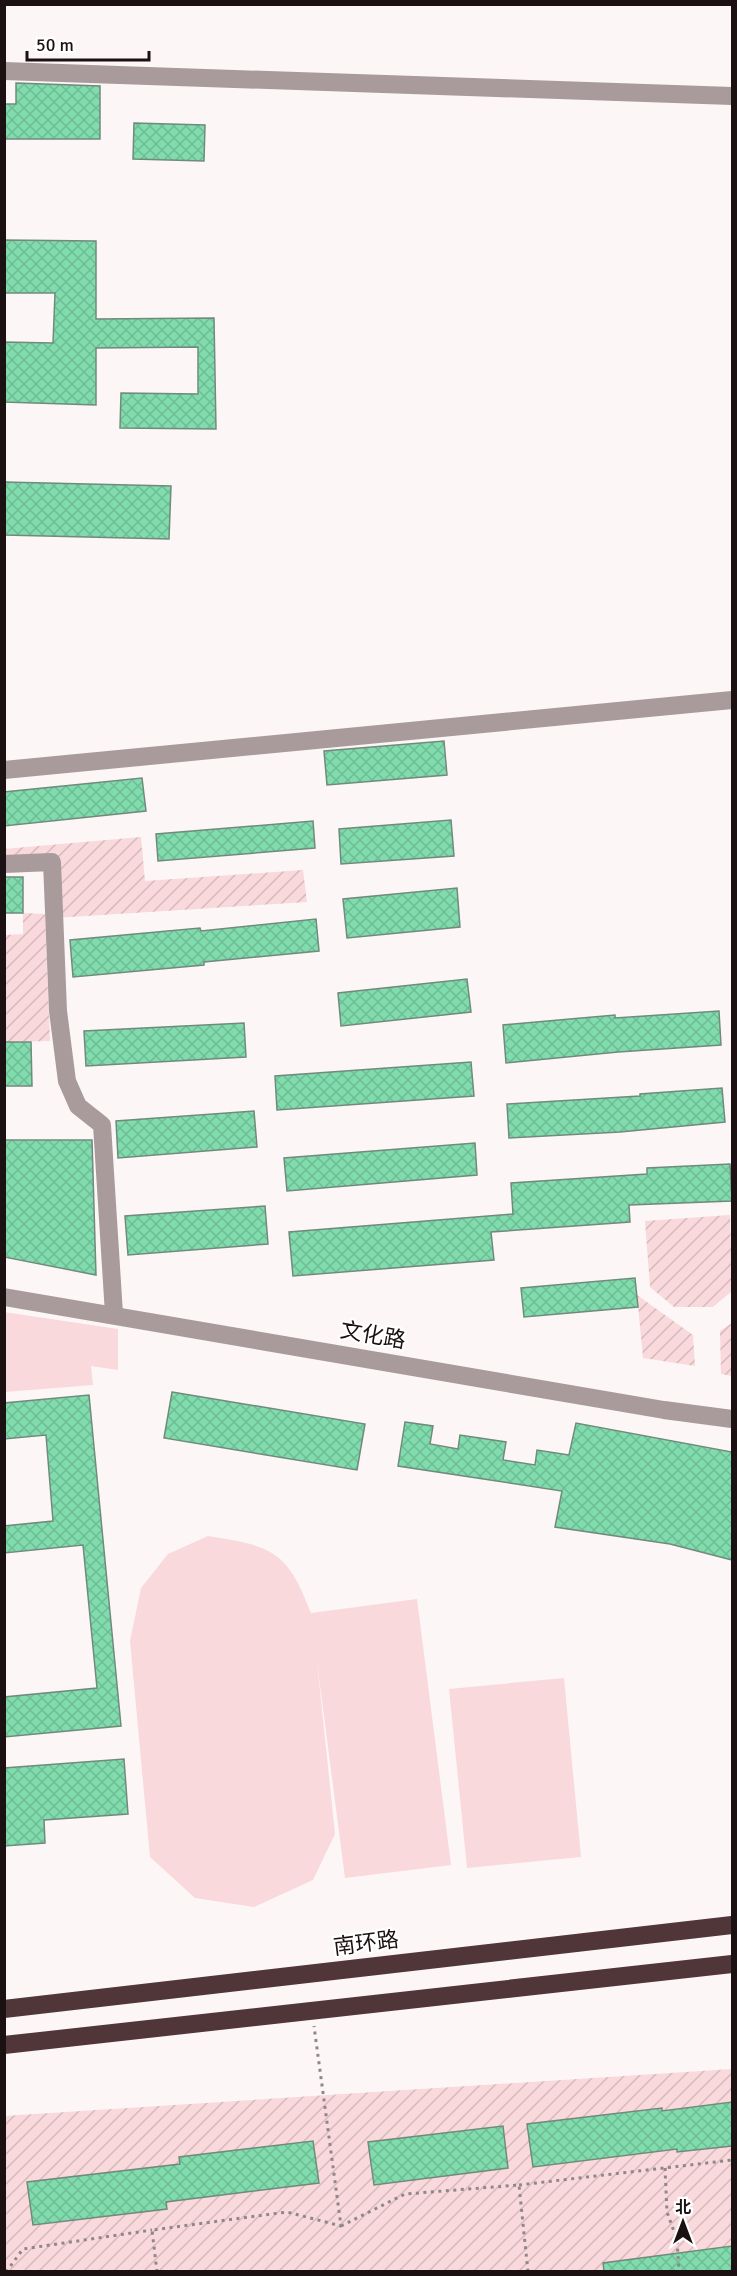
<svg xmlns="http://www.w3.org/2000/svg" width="737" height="2276" viewBox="0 0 737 2276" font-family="Signika,'Noto Sans SC',sans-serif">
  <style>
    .green { fill: #f9d9db }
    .garden { fill: url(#garden-furrows) }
    .building { fill: url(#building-cross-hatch); stroke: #718a7c; stroke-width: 1.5 }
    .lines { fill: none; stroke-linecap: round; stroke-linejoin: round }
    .path { stroke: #908888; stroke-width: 3; stroke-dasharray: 3 4.5; stroke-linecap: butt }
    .minor { stroke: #a99b9c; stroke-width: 18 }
    .highway { stroke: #503638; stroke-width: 18 }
    .labels { text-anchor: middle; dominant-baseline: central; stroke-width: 4.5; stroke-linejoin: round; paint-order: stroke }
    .street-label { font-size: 22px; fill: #1c1112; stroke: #fff }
  </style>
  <defs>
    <pattern id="garden-furrows" width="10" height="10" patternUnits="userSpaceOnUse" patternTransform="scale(1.5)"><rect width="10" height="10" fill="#f9d9db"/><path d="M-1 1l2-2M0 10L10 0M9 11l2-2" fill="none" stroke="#d5b9bb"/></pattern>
    <pattern id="building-cross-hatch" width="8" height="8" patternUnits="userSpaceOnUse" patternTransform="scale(1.5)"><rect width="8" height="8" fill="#80dcad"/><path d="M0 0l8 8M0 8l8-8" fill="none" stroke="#6ebc94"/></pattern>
  </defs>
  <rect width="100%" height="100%" fill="#fdf6f6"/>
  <g class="green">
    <polygon points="4,1312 118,1329 118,1370 91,1366 93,1385 5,1392"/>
    <path d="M 208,1536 C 272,1546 287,1550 311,1613 L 417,1599 L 451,1865 L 345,1878 L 317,1662 L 335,1834 L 313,1880 L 254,1907 L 195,1898 L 150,1857 L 130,1641 L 141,1588 L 168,1554 Z"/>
    <polygon points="564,1678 581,1857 467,1868 449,1689"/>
  </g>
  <g class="garden">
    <polygon points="141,837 145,881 303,870 307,902 54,918 52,862 5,864 4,849"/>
    <polygon points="23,913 45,914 50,1041 5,1042 4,935 23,934"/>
    <polygon points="730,1215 732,1291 713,1307 674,1307 650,1287 645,1221"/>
    <polygon points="637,1295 693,1335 695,1366 643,1358"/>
    <polygon points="732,1323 732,1376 721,1374 720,1331"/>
    <polygon points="732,2069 732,2271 5,2271 4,2116"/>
  </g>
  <g class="building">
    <polygon points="16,83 100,86 100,139 4,139 4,104 16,104"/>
    <polygon points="134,123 205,125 204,161 133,159"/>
    <polygon points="4,240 96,241 96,319 214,318 216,429 120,428 121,393 198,394 198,347 96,348 96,405 4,402 4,342 53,343 55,293 4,293"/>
    <polygon points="4,482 171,486 169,539 4,535"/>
    <polygon points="444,741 447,775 327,785 324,751"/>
    <polygon points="142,778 146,811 4,826 4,792"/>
    <polygon points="451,820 454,856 341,864 339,829"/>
    <polygon points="313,821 315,848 158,861 156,834"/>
    <rect x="4" y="877" width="19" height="36"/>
    <polygon points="457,888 460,927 347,938 343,899"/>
    <polygon points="316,919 319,951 204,962 204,965 73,977 70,940 200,928 201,931"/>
    <polygon points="467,979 471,1012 341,1026 338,993"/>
    <polygon points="719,1011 721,1045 618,1052 506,1063 503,1025 615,1015 615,1018"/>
    <polygon points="244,1023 246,1057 86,1066 84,1031"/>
    <polygon points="4,1042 31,1042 32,1086 4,1086"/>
    <polygon points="471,1062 474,1096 277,1110 275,1076"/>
    <polygon points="722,1088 725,1122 620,1132 509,1138 507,1104 640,1096 640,1094"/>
    <polygon points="254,1111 257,1147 118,1158 116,1121"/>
    <polygon points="4,1140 92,1140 96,1275 4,1257"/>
    <polygon points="475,1143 477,1175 287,1191 284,1158"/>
    <polygon points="730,1164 732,1201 629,1205 630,1222 491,1232 494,1260 293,1276 289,1232 513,1214 511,1183 647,1174 647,1168"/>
    <polygon points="265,1206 268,1244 128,1255 125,1216"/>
    <polygon points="635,1278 638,1307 524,1317 521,1288"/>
    <polygon points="172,1392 365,1424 357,1470 164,1438"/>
    <polygon points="89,1395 121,1726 4,1737 4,1697 97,1688 83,1545 4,1553 4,1526 53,1521 46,1435 4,1439 4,1403"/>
    <polygon points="405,1422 433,1426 430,1444 458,1449 460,1435 506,1442 503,1460 535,1465 537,1450 569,1455 576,1423 732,1452 732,1560 670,1544 555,1527 562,1491 398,1466"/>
    <polygon points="124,1759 128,1814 44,1820 45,1843 4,1846 4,1768"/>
    <polygon points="732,2102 732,2146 677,2152 677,2149 533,2167 527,2124 662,2108 662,2111"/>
    <polygon points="503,2126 508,2168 374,2185 368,2142"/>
    <polygon points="313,2141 319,2183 166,2202 167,2209 33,2225 27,2182 180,2164 179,2157"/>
    <polygon points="732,2246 732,2271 604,2271 603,2263"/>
  </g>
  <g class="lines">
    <g class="path">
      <polyline points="665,2168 667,2212 677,2240 679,2272"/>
      <polyline points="519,2185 732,2160"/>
      <polyline points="341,2226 405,2194 519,2185 528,2272"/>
      <polyline points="6,2272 23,2249 152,2230"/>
      <polyline points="157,2272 152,2230 287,2212 341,2226 314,2026"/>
    </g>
    <g class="minor">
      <polyline points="4,71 732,96"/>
      <polyline points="4,770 732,700"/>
      <polyline points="4,864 52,862 58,1011 67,1081 78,1106 102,1125 114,1314"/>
      <polyline points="4,1297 664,1410 732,1419"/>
    </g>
    <g class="highway">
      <polyline points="4,2009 732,1925"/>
      <polyline points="4,2045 732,1964"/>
    </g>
  </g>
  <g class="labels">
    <g class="street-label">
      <text transform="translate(373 1335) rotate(10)">文化路</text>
      <text transform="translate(366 1943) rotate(-7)">南环路</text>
    </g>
  </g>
  <rect width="737" height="2276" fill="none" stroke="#1c1112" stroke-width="12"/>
  <g transform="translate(683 2222)" stroke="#ffffff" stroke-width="4.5" paint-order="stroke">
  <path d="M0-4.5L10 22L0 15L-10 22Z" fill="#1c1112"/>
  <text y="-9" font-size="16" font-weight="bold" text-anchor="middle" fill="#1c1112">北</text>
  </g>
  <path d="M27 51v9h122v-9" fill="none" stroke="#1c1112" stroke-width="3"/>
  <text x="36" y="51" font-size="18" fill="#1c1112" stroke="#ffffff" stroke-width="4.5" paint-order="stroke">50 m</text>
</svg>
